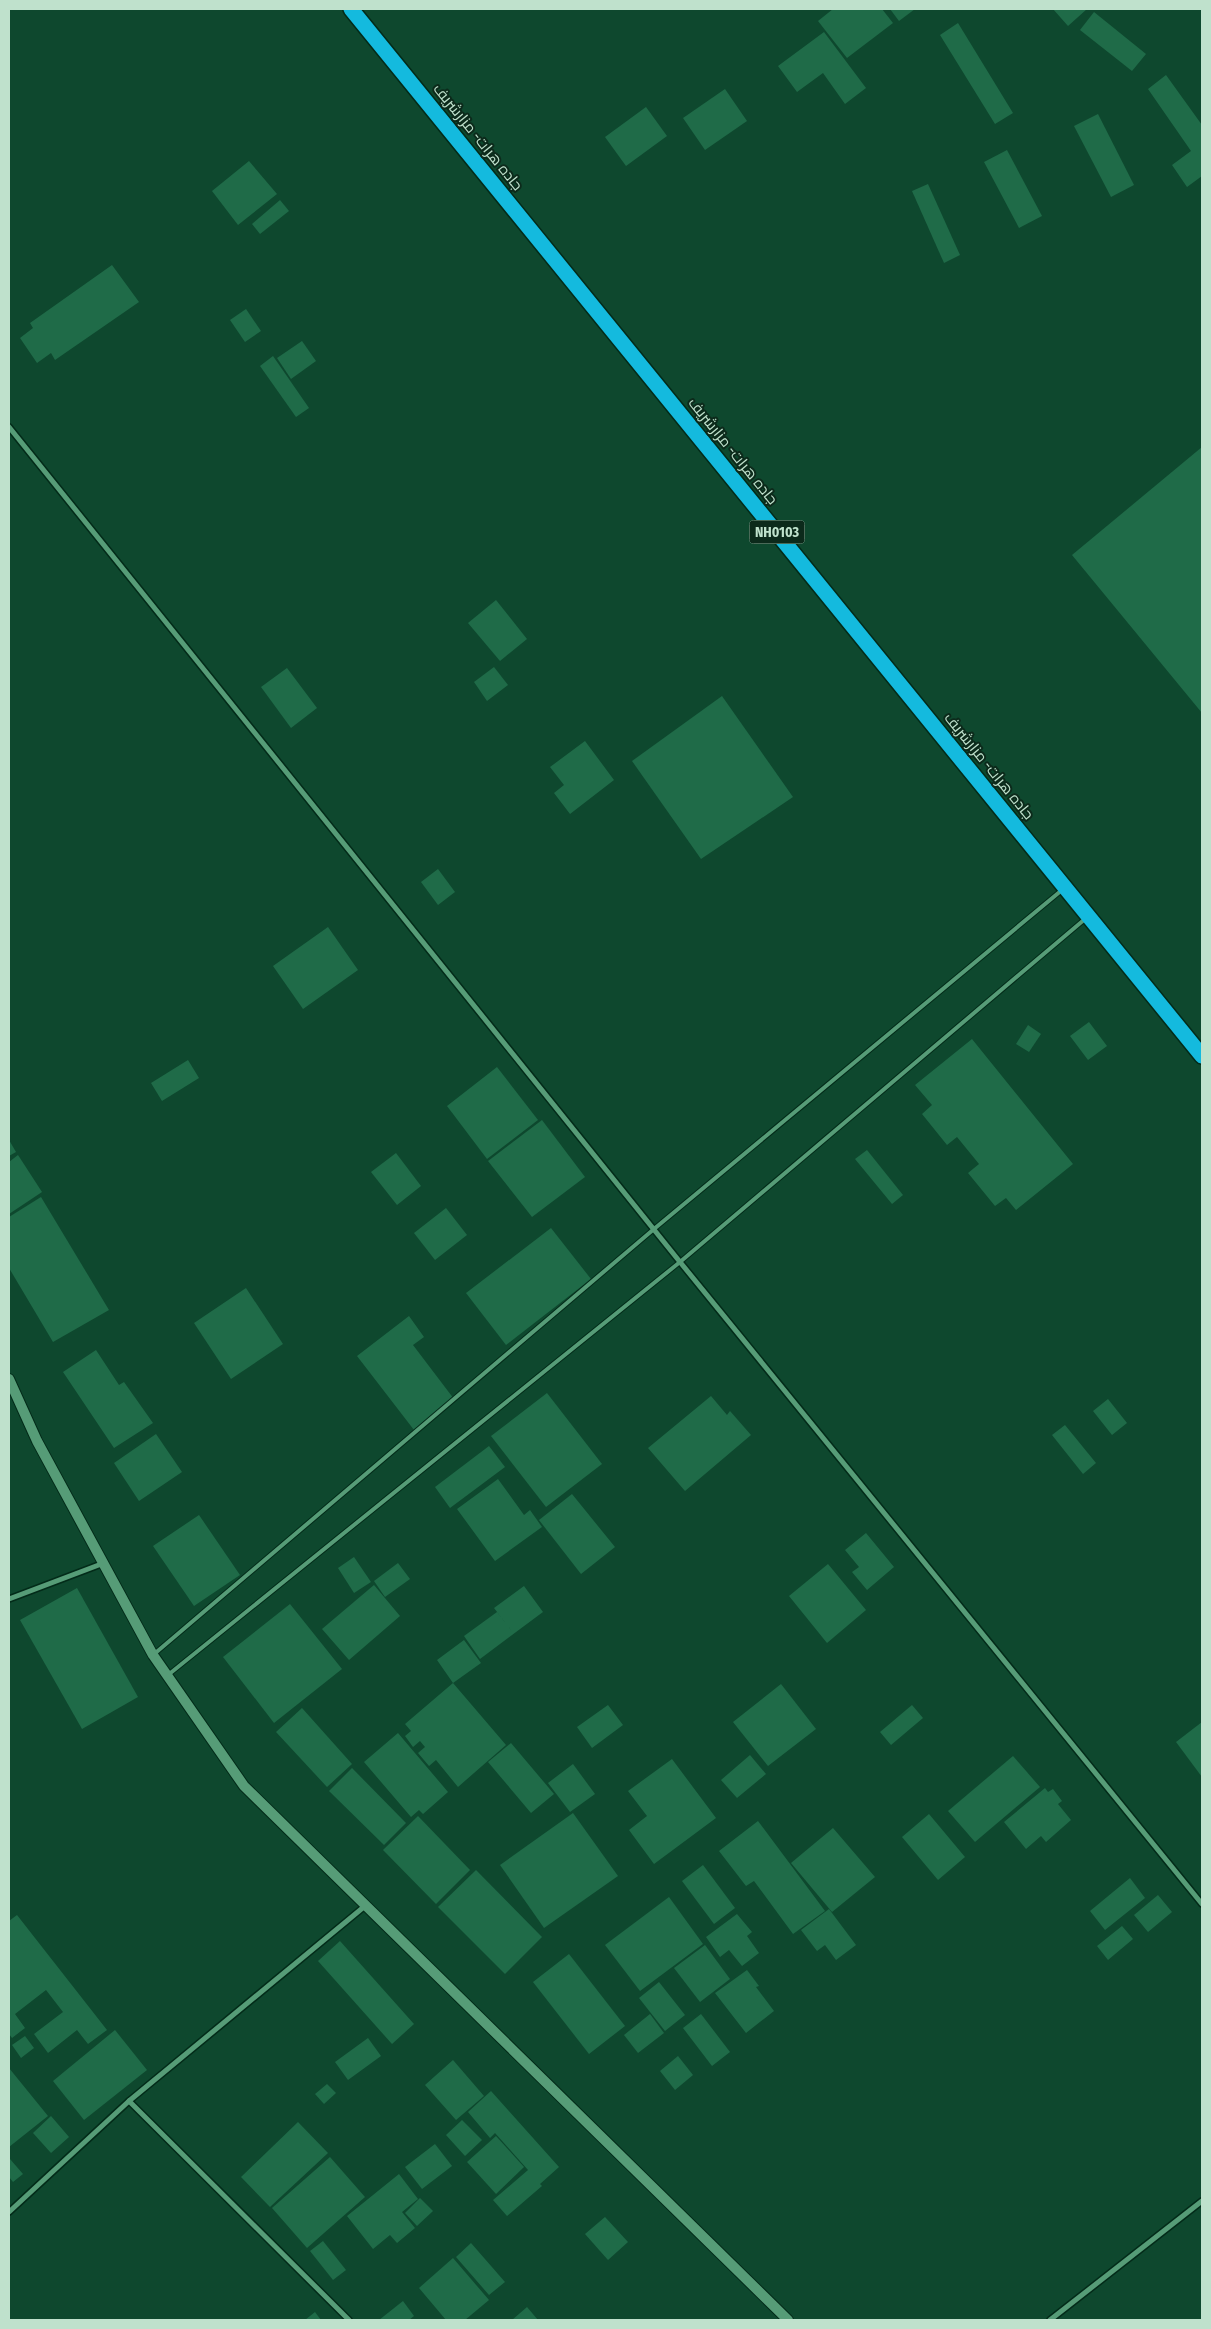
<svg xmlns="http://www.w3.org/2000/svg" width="1211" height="2329" viewBox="0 0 1211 2329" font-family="'Fira Sans Condensed',Cairo,sans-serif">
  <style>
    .building { fill: #1f6b48 }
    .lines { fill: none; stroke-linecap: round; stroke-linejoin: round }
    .lane-casing { stroke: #032b19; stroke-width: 6 }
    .street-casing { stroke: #032b19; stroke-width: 8 }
    .secondary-casing { stroke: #032b19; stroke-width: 12 }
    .highway-casing { stroke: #032b19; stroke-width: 18 }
    .lane { stroke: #569c77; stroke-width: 4 }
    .street { stroke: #569c77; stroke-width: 5 }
    .secondary { stroke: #569c77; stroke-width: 10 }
    .highway { stroke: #14bade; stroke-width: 15 }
    .labels { text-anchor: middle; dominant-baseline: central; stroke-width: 4; stroke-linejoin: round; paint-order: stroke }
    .shield { fill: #0c2a1b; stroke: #89aa97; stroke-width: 1 }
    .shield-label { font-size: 14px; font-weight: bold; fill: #bfe1cc }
    .street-label { font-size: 15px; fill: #bfe1cc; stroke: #0c2a1b }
  </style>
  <rect width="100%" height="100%" fill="#0e482e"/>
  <g class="building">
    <polygon points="833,9 882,9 893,23 847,58 818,21"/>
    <polygon points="890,9 915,9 899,21"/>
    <polygon points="1053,9 1087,9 1068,26"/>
    <polygon points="1094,12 1146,54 1132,71 1080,30"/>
    <polygon points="958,23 1013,113 995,124 940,35"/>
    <polygon points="824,32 866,88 845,104 823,73 797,92 778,66"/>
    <polygon points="1166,75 1202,125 1202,176 1187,187 1172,165 1191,151 1148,89"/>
    <polygon points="725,89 747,121 705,150 683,118"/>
    <polygon points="646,107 667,136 626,166 605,137"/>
    <polygon points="1098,114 1134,185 1111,197 1074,126"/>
    <polygon points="1007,150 1042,216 1019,228 984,162"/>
    <polygon points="249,161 277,194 238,225 212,191"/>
    <polygon points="928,184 960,255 944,263 912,191"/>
    <polygon points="280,200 289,211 260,234 252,224"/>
    <polygon points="112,265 139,302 55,360 51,353 37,363 20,338 33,328 30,323"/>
    <polygon points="246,309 261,331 245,342 230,320"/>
    <polygon points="302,341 316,361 291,379 277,358"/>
    <polygon points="273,356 309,408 296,417 260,366"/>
    <polygon points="1202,447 1202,713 1072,555"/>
    <polygon points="496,600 527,639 500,661 468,623"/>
    <polygon points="494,667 508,685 487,701 474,682"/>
    <polygon points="287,668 317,708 291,728 261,687"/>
    <polygon points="722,696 793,797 701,859 632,761"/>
    <polygon points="585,741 614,780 570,814 554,793 564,785 550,767"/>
    <polygon points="438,869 455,892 438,905 421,882"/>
    <polygon points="328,927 358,970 303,1009 273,966"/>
    <polygon points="1089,1022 1107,1046 1088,1060 1070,1036"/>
    <polygon points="1028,1025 1041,1034 1029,1052 1016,1044"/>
    <polygon points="972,1039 1073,1164 1016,1210 1006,1198 995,1206 968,1173 979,1164 957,1137 947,1145 922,1114 932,1105 915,1085"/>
    <polygon points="188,1060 199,1078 162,1101 151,1083"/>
    <polygon points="497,1067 538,1120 487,1159 447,1106"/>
    <polygon points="542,1120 585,1177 532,1217 488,1161"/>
    <polygon points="9,1140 16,1152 9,1156"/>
    <polygon points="867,1150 903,1195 892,1204 855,1159"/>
    <polygon points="396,1153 421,1186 397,1205 371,1172"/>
    <polygon points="18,1155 42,1192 9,1214 9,1162"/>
    <polygon points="41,1197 109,1310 53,1342 9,1268 9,1217"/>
    <polygon points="446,1208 467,1235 435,1260 414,1233"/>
    <polygon points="551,1228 591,1279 506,1345 466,1293"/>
    <polygon points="246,1288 283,1344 231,1379 194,1323"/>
    <polygon points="409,1316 424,1337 413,1345 454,1399 414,1430 357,1356"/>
    <polygon points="96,1350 119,1385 124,1382 153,1423 114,1448 63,1372"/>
    <polygon points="547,1393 602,1464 546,1507 491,1436"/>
    <polygon points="711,1396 727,1415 730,1411 751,1435 685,1491 648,1448"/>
    <polygon points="1108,1399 1127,1423 1112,1435 1093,1411"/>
    <polygon points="1065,1425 1096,1463 1083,1474 1052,1435"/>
    <polygon points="156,1434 182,1472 139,1501 114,1463"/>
    <polygon points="489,1446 505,1467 450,1508 435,1487"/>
    <polygon points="498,1479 524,1515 530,1510 542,1527 495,1561 457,1509"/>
    <polygon points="572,1494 615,1547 581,1574 539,1520"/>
    <polygon points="199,1515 240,1575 194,1606 153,1546"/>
    <polygon points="866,1533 894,1567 867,1590 852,1572 859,1567 845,1550"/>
    <polygon points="354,1557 371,1582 354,1593 338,1568"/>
    <polygon points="398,1563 410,1579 385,1597 374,1581"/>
    <polygon points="828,1564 866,1610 827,1643 789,1596"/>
    <polygon points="374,1585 400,1616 349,1660 322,1629"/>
    <polygon points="524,1586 543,1612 480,1659 464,1636 497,1612 511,1630 494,1608"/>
    <polygon points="77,1588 138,1697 82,1729 20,1620"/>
    <polygon points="290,1604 342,1669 274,1723 223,1657"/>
    <polygon points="464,1640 481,1663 453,1683 506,1745 458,1787 436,1760 429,1766 418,1753 425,1747 420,1741 413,1747 405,1736 411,1731 405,1724 453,1683 437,1660"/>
    <polygon points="781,1684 816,1729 768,1766 733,1722"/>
    <polygon points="608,1705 623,1725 592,1748 577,1727"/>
    <polygon points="912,1705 923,1718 891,1745 880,1732"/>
    <polygon points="302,1708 352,1764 327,1787 276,1732"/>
    <polygon points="1202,1722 1202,1777 1176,1742"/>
    <polygon points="398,1733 448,1792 423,1814 419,1810 411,1817 364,1762"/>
    <polygon points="511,1743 554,1794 531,1813 488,1762"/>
    <polygon points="750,1755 766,1774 737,1798 721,1780"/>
    <polygon points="1013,1756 1040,1787 975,1842 948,1811"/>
    <polygon points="672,1759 716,1818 654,1864 629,1830 647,1816 628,1791"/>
    <polygon points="573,1764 595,1794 570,1812 548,1783"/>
    <polygon points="352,1768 406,1823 384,1845 329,1791"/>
    <polygon points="1045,1788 1048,1792 1053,1789 1062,1801 1058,1804 1071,1820 1046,1842 1041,1836 1026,1849 1004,1822"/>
    <polygon points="573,1813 618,1876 544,1928 500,1865"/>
    <polygon points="929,1814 965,1857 938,1880 902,1837"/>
    <polygon points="418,1816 470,1870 436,1904 383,1850"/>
    <polygon points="758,1821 825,1911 793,1934 754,1881 746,1886 719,1851"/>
    <polygon points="833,1828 875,1877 832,1912 791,1863"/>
    <polygon points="703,1865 735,1908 714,1924 682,1881"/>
    <polygon points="476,1870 542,1937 505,1974 438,1907"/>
    <polygon points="1130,1878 1145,1898 1105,1930 1090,1911"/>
    <polygon points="1158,1895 1172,1912 1148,1932 1134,1915"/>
    <polygon points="669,1897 703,1944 640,1991 605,1945"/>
    <polygon points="829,1909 856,1945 836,1960 825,1945 817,1951 801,1930"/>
    <polygon points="737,1914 752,1932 747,1936 759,1953 742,1966 729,1950 720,1957 706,1937"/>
    <polygon points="17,1915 107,2030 88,2044 77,2030 48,2053 34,2034 63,2012 46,1990 15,2014 25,2028 12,2038 9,2034 9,1921"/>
    <polygon points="1122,1926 1133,1939 1108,1960 1097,1946"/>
    <polygon points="340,1941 414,2024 392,2044 318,1961"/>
    <polygon points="705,1945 730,1979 700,2002 674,1968"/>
    <polygon points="569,1954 625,2026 589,2054 533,1982"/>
    <polygon points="747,1970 759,1986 756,1987 774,2011 746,2033 715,1993"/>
    <polygon points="659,1982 685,2015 665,2031 639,1998"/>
    <polygon points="650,2014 664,2033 638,2053 624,2035"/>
    <polygon points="701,2014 730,2052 712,2066 683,2028"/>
    <polygon points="115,2030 147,2070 84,2120 53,2081"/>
    <polygon points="25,2036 34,2048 21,2058 12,2045"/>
    <polygon points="368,2038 381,2056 348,2080 335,2062"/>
    <polygon points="678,2056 693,2075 675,2090 660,2071"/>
    <polygon points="453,2060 484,2096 456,2120 425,2085"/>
    <polygon points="9,2068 48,2116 9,2147"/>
    <polygon points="327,2084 336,2093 324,2104 315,2094"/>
    <polygon points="491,2091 559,2167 540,2184 542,2186 507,2216 493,2200 528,2170 495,2133 490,2138 468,2112"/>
    <polygon points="51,2116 69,2137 51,2153 33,2133"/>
    <polygon points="462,2120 482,2140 465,2156 446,2135"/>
    <polygon points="298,2122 328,2153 270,2207 241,2177"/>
    <polygon points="496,2136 524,2167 496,2194 467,2162"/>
    <polygon points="435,2144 452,2166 422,2189 405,2167"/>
    <polygon points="330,2157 365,2197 307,2248 272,2208"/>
    <polygon points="10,2159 23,2174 13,2182 9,2177"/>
    <polygon points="399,2174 418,2199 402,2212 415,2228 397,2243 390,2235 373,2249 347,2216"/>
    <polygon points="420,2198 433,2211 417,2226 405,2213"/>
    <polygon points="605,2217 628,2242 608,2260 585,2234"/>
    <polygon points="323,2241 346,2270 333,2280 310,2251"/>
    <polygon points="471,2243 505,2282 489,2295 456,2257"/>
    <polygon points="453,2258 489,2300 465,2320 446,2320 419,2288"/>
    <polygon points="403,2301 414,2316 409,2320 379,2320"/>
    <polygon points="527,2307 538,2320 512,2320"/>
    <polygon points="315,2312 321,2320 305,2320"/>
  </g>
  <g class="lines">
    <g class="lane-casing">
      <g id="lane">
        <polyline points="153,1655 654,1229 1062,890"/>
        <polyline points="168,1675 680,1262 1085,919"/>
      </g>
    </g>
    <g class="street-casing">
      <g id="street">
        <polyline points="9,427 680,1262 1202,1904"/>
        <polyline points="9,1599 104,1563"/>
        <polyline points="129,2101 349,2320"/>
        <polyline points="9,2212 129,2101 365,1906"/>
        <polyline points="1050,2320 1202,2201"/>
      </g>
    </g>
    <g class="secondary-casing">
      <polyline id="secondary" points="9,1379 37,1441 153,1655 244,1786 788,2320"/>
    </g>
    <g class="highway-casing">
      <polyline id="highway" points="351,9 1202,1056"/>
    </g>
    <use href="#lane" class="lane"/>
    <use href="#street" class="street"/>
    <use href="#secondary" class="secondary"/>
    <use href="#highway" class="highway"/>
  </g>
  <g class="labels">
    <rect class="shield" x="749.5" y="520.5" width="55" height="23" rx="4"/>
    <g class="shield-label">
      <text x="777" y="532">NH0103</text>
    </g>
    <g class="street-label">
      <text transform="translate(478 137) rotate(51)">جاده هرات- مزارشریف</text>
      <text transform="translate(733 451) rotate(51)">جاده هرات- مزارشریف</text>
      <text transform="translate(989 766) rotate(51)">جاده هرات- مزارشریف</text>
    </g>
  </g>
  <rect width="1211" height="2329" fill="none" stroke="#bfe1cc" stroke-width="20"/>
</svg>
